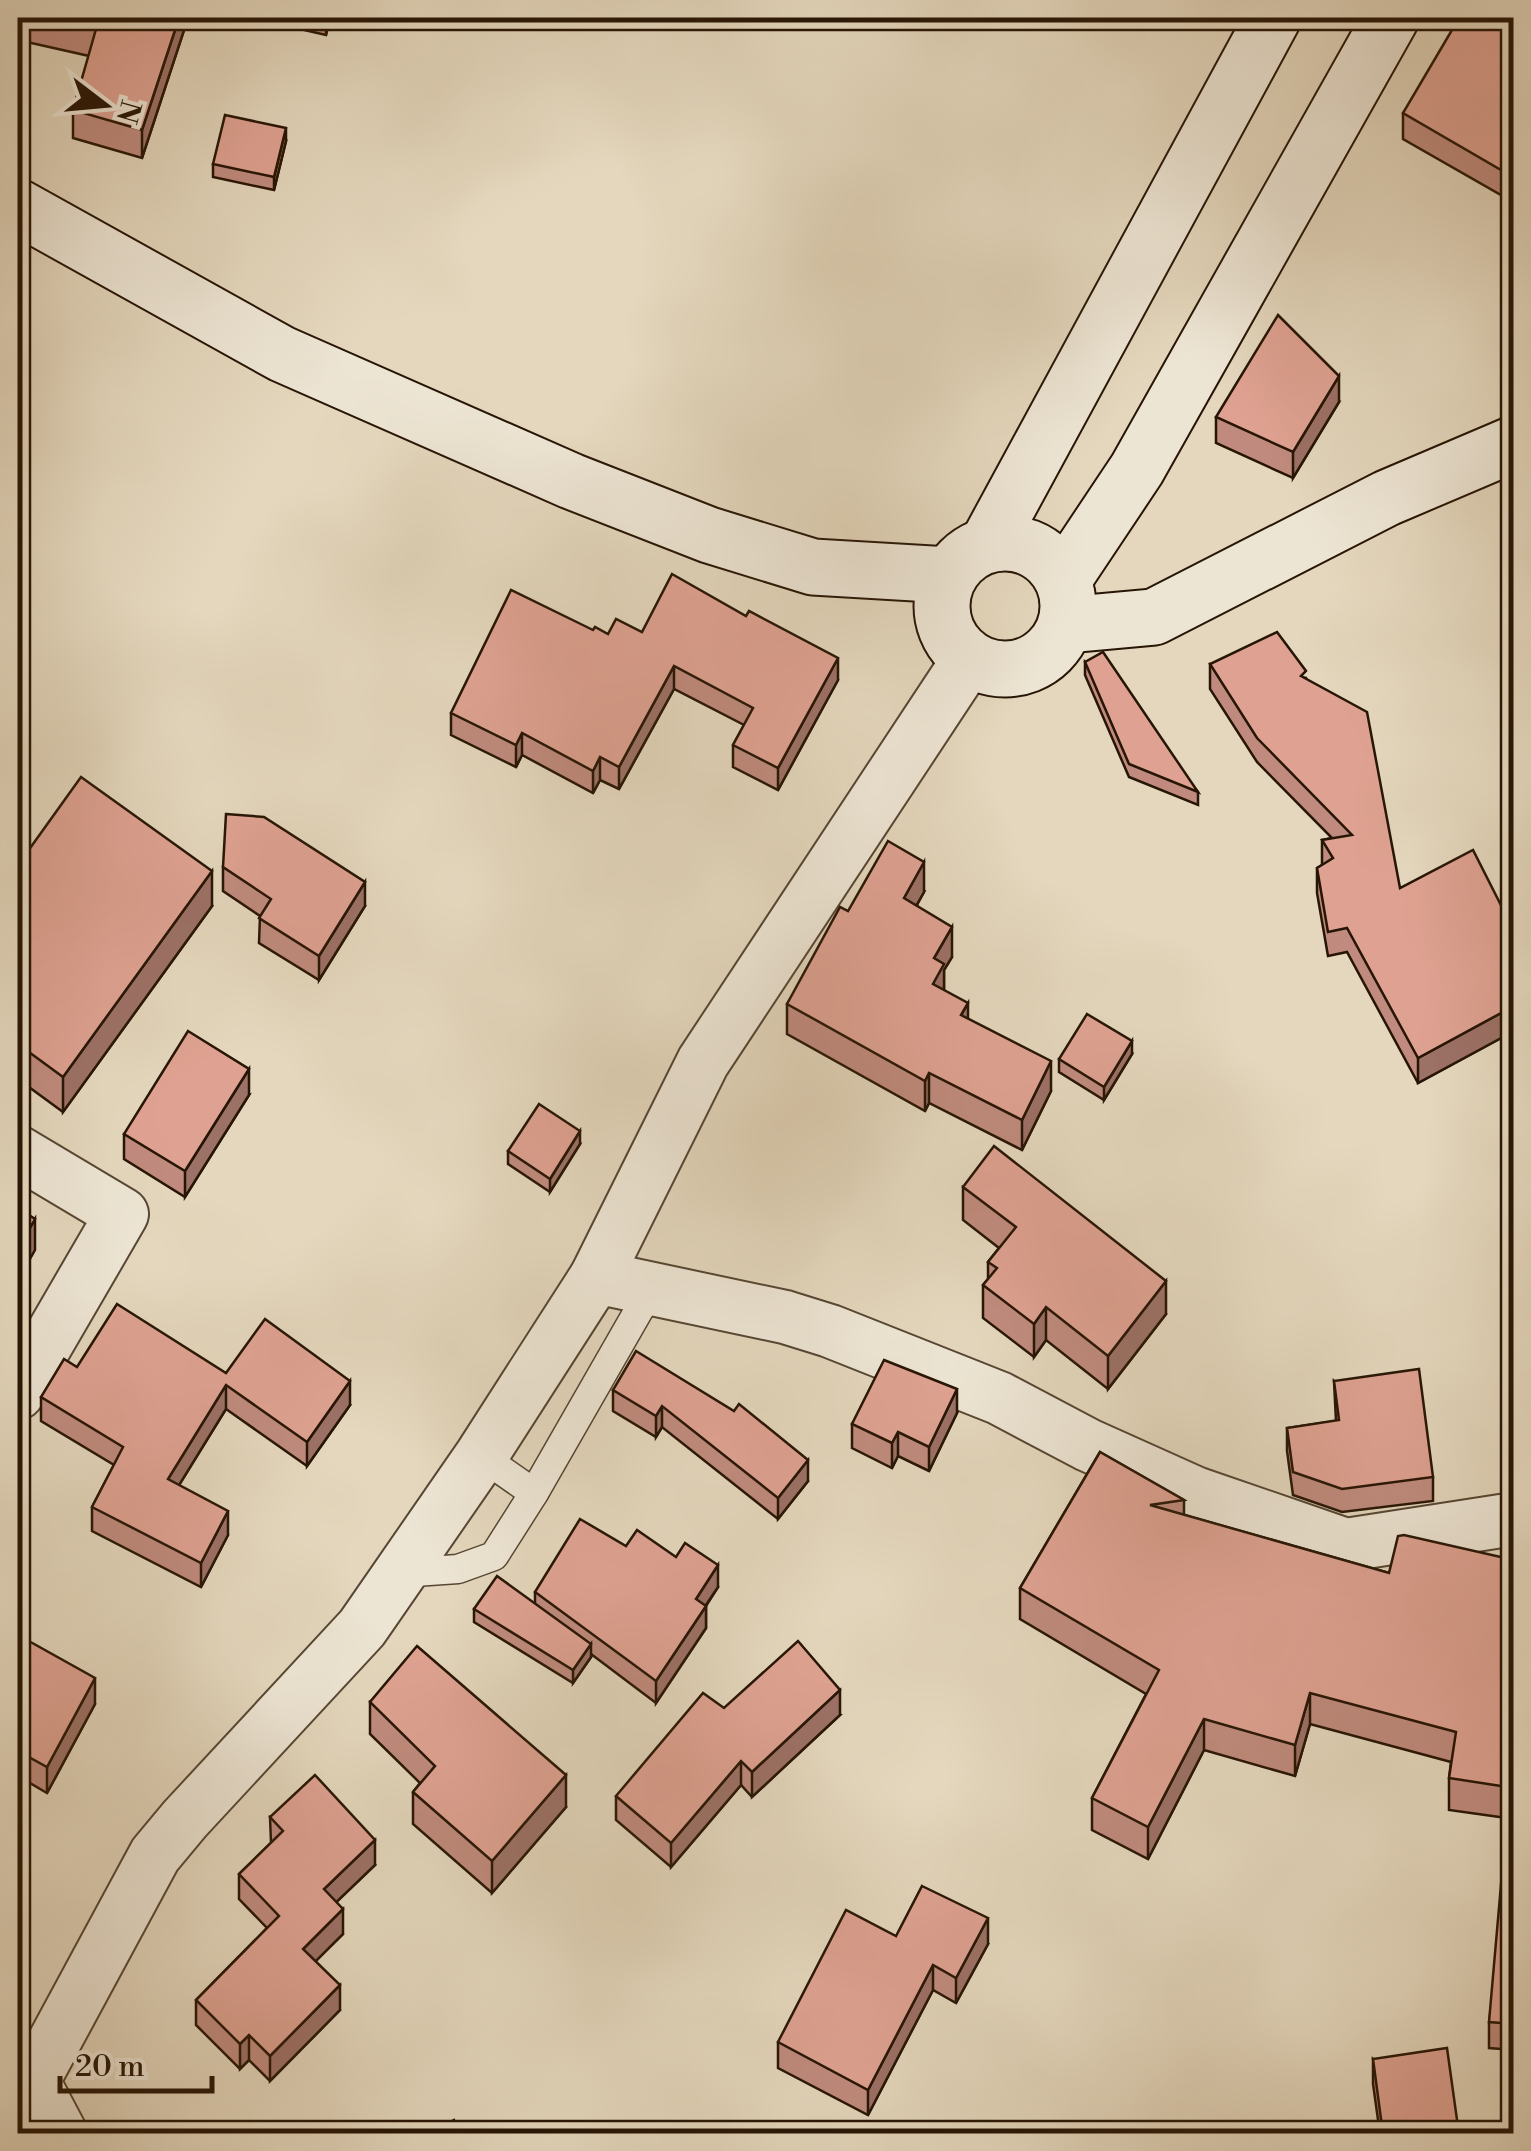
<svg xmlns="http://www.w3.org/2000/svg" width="1531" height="2151" viewBox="0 0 1531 2151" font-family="'Libre Bodoni',serif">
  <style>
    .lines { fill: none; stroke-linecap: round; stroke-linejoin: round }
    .lane-casing { stroke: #564633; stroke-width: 31 }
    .street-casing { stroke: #564633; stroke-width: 56 }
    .secondary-casing { stroke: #271505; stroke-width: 59 }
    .lane { stroke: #ede5d4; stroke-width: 28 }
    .street { stroke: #ede5d4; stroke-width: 52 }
    .secondary { stroke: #ede5d4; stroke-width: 55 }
    .wall { fill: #c08b7e; stroke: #271505; stroke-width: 2.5 }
    .shaded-wall { fill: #9c7166; stroke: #271505; stroke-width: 2.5 }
    .building { fill: #dfa292; stroke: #271505; stroke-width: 2.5 }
  </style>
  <rect width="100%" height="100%" fill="#e4d7bd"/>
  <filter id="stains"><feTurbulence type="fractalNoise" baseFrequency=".002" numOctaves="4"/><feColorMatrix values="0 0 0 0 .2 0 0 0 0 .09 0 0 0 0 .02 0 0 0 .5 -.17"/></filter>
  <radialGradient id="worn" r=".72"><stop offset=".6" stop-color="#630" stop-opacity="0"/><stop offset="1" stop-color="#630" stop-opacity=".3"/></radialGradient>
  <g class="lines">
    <g class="lane-casing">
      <g id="lane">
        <polyline points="481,1456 534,1493"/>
        <polyline points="400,1573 458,1569 494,1556 534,1493 651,1289"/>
      </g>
    </g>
    <g class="street-casing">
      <g id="street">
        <polyline points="18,1152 122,1214 18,1393"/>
        <polyline points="596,1277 785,1317 830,1331 999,1398 1088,1445 1195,1493 1346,1545 1514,1519"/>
        <polyline points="61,2134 33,2081 155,1855 185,1819 362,1628 481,1456 596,1277 703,1062 969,659"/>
      </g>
    </g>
    <g class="secondary-casing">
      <g id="secondary">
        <polyline points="18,207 282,354 571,481 709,535 813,567 949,575"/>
        <circle cx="1005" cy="606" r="63"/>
        <polyline points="987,545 1273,18"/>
        <polyline points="1063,580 1137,469 1391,18"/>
        <polyline points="1066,625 1154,617 1387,498 1514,444"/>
      </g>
    </g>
    <use href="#lane" class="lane"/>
    <use href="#street" class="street"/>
    <use href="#secondary" class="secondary"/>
  </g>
  <g class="wall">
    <polygon points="18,18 188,18 142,158 73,138 73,110 89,56 18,40"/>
    <polygon points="252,18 330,18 326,35"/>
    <polygon points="1514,18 1514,190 1508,199 1403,139 1403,113"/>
    <polygon points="286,141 274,190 213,177 213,164"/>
    <polygon points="1339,402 1293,478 1216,443 1216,417"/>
    <polygon points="746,616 838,680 778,790 733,767 733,745 744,725 674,689 619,789 600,780 593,793 522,755 516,767 451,735 451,713 593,630 608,634 642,632"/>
    <polygon points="1085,662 1198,792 1198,805 1129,777 1085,675"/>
    <polygon points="1210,664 1306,678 1400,888 1514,931 1514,1031 1418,1083 1347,952 1328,956 1317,893 1317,868 1322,865 1322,840 1332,838 1257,762 1210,689"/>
    <polygon points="18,865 212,906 63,1112 18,1079"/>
    <polygon points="223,867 365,906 319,980 259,943 260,916 223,891"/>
    <polygon points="924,892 917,905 952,957 944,970 944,990 968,1019 1051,1091 1022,1150 929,1103 925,1111 787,1034 787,1004 848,911"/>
    <polygon points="1132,1054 1104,1100 1059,1072 1059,1059"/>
    <polygon points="249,1095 185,1197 124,1159 124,1134"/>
    <polygon points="580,1144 550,1192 508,1164 508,1151"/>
    <polygon points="963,1187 1166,1314 1108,1389 1046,1340 1034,1357 983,1318 983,1285 988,1279 988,1262 999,1248 963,1220"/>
    <polygon points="77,1367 226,1373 350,1405 307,1466 226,1409 179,1485 228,1535 201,1587 92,1531 92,1507 114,1465 41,1421 41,1397"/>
    <polygon points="1334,1381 1433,1477 1433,1501 1342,1512 1293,1495 1287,1451 1287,1428 1336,1421"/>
    <polygon points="613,1390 734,1411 808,1481 778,1519 662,1427 656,1437 613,1411"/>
    <polygon points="957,1413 929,1471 898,1456 892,1468 852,1448 852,1424"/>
    <polygon points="1100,1452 1184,1500 1184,1515 1389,1573 1514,1560 1514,1819 1449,1810 1449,1778 1451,1762 1310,1724 1295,1776 1204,1750 1148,1859 1092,1830 1092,1798 1146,1694 1020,1619 1020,1588"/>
    <polygon points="626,1546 718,1587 706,1606 706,1628 656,1703 591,1654 591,1657 573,1683 474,1622 474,1609 535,1604 535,1592"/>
    <polygon points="18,1635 95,1704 47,1793 18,1776"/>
    <polygon points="370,1702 566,1807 492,1893 413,1824 413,1792 420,1783 370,1734"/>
    <polygon points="724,1708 840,1715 752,1797 741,1785 671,1867 616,1820 616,1796"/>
    <polygon points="270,1817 375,1865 336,1902 343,1934 315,1961 340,2010 270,2081 249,2060 240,2069 196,2025 196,2000 267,1928 239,1899 239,1874 271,1843"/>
    <polygon points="1514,1839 1514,2050 1489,2048 1489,2022"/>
    <polygon points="896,1936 988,1944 956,2003 933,1990 868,2115 778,2068 778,2042"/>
    <polygon points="1373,2059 1459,2134 1380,2134 1373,2084"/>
  </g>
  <g class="shaded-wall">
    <polygon points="179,18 188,18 142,158 142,130"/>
    <polygon points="326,18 330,18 326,35"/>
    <polygon points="286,128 286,141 274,190 274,177"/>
    <polygon points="1514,165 1514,190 1508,199 1508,174"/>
    <polygon points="1339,376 1339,402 1293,478 1293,452"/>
    <polygon points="838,658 838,680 778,790 778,768"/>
    <polygon points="674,666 674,689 619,789 619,767"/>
    <polygon points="522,733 522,755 516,767 516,745"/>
    <polygon points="600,757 600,780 593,793 593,771"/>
    <polygon points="924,862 924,892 904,927 904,898"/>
    <polygon points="212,871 212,906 63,1112 63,1077"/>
    <polygon points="365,882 365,906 319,980 319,956"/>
    <polygon points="952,927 952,957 944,970 944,994 933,1014 934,958"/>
    <polygon points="968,1003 968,1033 961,1015"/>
    <polygon points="1514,1006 1514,1031 1418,1083 1418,1058"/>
    <polygon points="1132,1041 1132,1054 1104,1100 1104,1087"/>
    <polygon points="1051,1061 1051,1091 1022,1150 1022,1120"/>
    <polygon points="249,1069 249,1095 185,1197 185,1171"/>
    <polygon points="929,1073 929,1103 925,1111 925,1081"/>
    <polygon points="580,1131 580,1144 550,1192 550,1179"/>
    <polygon points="35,1219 35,1250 18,1280 18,1249"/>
    <polygon points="1166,1281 1166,1314 1108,1389 1108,1356"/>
    <polygon points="1046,1307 1046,1340 1034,1357 1034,1324"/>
    <polygon points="350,1381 350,1405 307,1466 307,1442"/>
    <polygon points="226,1385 226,1409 168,1503 168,1479"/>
    <polygon points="957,1389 957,1413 929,1471 929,1447"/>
    <polygon points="662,1406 662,1427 656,1437 656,1416"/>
    <polygon points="898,1432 898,1456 892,1468 892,1443"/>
    <polygon points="808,1460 808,1481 778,1519 778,1498"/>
    <polygon points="228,1511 228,1535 201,1587 201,1563"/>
    <polygon points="718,1565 718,1587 696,1620 696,1599"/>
    <polygon points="706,1606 706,1628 656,1703 656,1681"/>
    <polygon points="591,1644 591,1657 573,1683 573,1670"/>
    <polygon points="95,1678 95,1704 47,1793 47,1767"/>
    <polygon points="840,1690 840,1715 752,1797 752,1772"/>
    <polygon points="1310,1693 1310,1724 1295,1776 1295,1745"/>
    <polygon points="1204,1719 1204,1750 1148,1859 1148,1827"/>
    <polygon points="741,1761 741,1785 671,1867 671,1843"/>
    <polygon points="566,1775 566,1807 492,1893 492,1861"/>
    <polygon points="375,1840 375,1865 324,1914 324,1889"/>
    <polygon points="20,1874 20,1911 18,1915 18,1878"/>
    <polygon points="343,1909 343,1934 303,1974 303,1949"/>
    <polygon points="988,1918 988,1944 956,2003 956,1978"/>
    <polygon points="933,1965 933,1990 868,2115 868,2090"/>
    <polygon points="340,1985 340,2010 270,2081 270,2056"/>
    <polygon points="249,2035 249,2060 240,2069 240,2044"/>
  </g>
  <g class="building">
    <polygon points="42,18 179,18 142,130 73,110 96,29"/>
    <polygon points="1459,18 1514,18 1514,165 1508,174 1403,113"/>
    <polygon points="225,115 286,128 274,177 213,164"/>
    <polygon points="1278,315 1339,376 1293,452 1216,417"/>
    <polygon points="672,574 746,616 749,611 838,658 778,768 733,745 753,708 674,666 619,767 600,757 593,771 522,733 516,745 451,713 511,590 593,630 595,627 608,634 616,619 642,632"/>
    <polygon points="1277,632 1306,671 1301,676 1367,712 1400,888 1473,850 1514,931 1514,1006 1418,1058 1347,928 1328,932 1317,868 1333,858 1322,840 1352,835 1257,738 1210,664"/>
    <polygon points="1103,652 1198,792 1129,764 1085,662"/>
    <polygon points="81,777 212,871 63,1077 18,1044 18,865"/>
    <polygon points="226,814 264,817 365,882 319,956 259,918 271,899 223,867"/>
    <polygon points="888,841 924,862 904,898 952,927 934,958 944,964 933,984 968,1003 961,1015 1051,1061 1022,1120 929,1073 925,1081 787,1004 840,907 848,911"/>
    <polygon points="1087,1014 1132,1041 1104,1087 1059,1059"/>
    <polygon points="188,1031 249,1069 185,1171 124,1134"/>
    <polygon points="539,1104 580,1131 550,1179 508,1151"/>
    <polygon points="994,1146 1166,1281 1108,1356 1046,1307 1034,1324 983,1285 997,1268 988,1262 1016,1227 963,1187"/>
    <polygon points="18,1208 35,1219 18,1249"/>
    <polygon points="117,1304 226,1373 265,1319 350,1381 307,1442 226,1385 168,1479 228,1511 201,1563 92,1507 123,1447 41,1397 64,1359 77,1367"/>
    <polygon points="636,1351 734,1411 739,1404 808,1460 778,1498 662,1406 656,1416 613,1390"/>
    <polygon points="884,1360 957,1389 929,1447 898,1432 892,1443 852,1424"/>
    <polygon points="1419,1369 1433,1477 1342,1489 1293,1472 1287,1428 1339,1420 1334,1381"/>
    <polygon points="1100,1452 1184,1500 1150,1505 1389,1573 1398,1536 1404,1535 1514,1560 1514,1616 1511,1625 1514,1626 1514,1788 1449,1778 1456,1732 1310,1693 1295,1745 1204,1719 1148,1827 1092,1798 1159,1670 1020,1588"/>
    <polygon points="580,1519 626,1546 637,1530 676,1557 685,1543 718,1565 696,1599 706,1606 656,1681 535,1592"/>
    <polygon points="497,1576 591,1644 573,1670 474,1609"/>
    <polygon points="18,1635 95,1678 47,1767 18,1751"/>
    <polygon points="798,1641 840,1690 752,1772 741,1761 671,1843 616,1796 703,1693 724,1708"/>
    <polygon points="417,1646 566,1775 492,1861 413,1792 435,1766 370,1702"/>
    <polygon points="315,1775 375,1840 324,1889 343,1909 303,1949 340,1985 270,2056 249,2035 240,2044 196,2000 279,1916 239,1874 283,1831 270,1817"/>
    <polygon points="1505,1839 1514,1839 1514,2024 1489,2022"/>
    <polygon points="922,1886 988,1918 956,1978 933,1965 868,2090 778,2042 846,1910 896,1936"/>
    <polygon points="1447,2048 1459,2134 1383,2134 1373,2059"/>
    <polygon points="454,2120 462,2134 428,2134"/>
  </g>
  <rect width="1531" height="2151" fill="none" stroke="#e4d7bd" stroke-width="60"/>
  <rect x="20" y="20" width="1491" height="2111" fill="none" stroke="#271505" stroke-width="5"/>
  <rect x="30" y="30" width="1471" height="2091" fill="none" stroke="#271505" stroke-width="2.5"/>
  <g transform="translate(105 105) rotate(106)" stroke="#ede5d4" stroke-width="8" paint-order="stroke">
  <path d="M0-8L18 38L0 25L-18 38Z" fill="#271505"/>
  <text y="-15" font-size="28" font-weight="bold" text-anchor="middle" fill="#271505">N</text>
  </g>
  <path d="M60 2076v15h152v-15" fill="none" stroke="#271505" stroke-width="5"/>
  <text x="75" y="2076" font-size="30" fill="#271505" stroke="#ede5d4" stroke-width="8" paint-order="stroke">20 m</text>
  <rect width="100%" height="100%" filter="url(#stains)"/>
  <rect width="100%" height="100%" fill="url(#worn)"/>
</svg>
